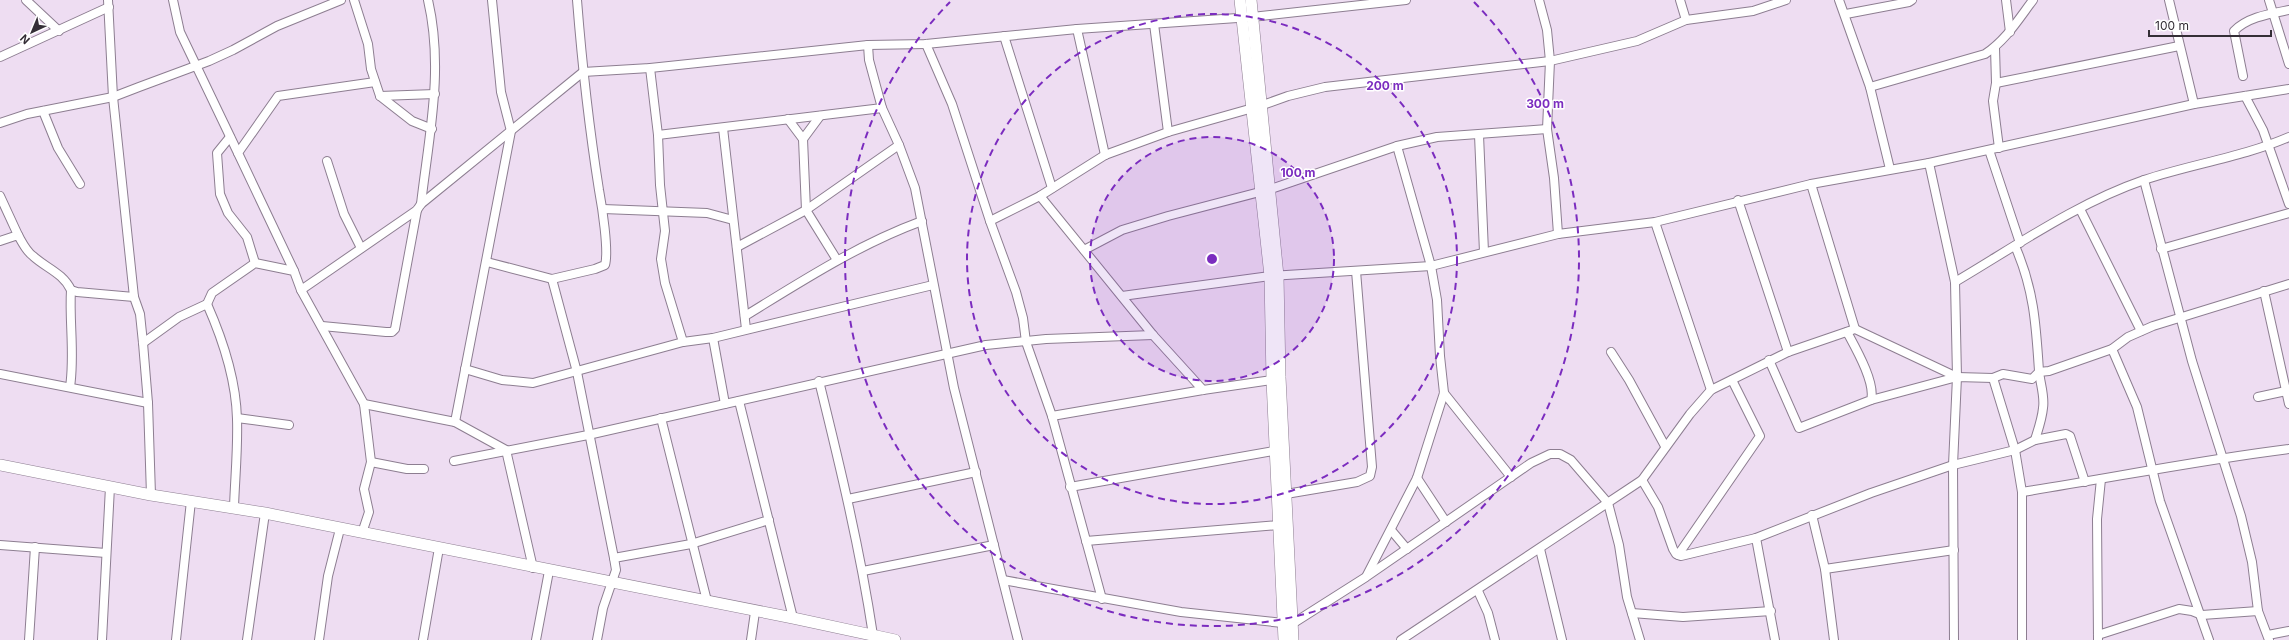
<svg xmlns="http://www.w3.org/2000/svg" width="2289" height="640" viewBox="0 0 2289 640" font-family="Inter,sans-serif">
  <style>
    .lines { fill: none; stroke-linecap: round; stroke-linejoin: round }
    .street-casing { stroke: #8d7e91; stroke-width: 10 }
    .secondary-casing { stroke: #8d7e91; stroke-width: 12 }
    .street { stroke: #fff; stroke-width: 8 }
    .secondary { stroke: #fff; stroke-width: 11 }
    .ring { fill: none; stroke: #7b2cbf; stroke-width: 2; stroke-dasharray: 7 5 }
    .centre { fill: #7b2cbf; stroke: #fff; stroke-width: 2 }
    .ring-label { font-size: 12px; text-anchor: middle; font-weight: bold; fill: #7b2cbf; stroke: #fff; stroke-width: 3; stroke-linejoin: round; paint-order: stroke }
  </style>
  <rect width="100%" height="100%" fill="#eeddf2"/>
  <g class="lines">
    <g class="street-casing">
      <g id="street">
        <polyline points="26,0 59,31"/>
        <polyline points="108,0 113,97 134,297 140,314 143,343 148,403 151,495"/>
        <polyline points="173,0 180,32 238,153"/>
        <polyline points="354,0 368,44 371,69 380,96 412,121 432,129"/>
        <polyline points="1539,0 1547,30 1550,61 1547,129 1554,178 1558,234"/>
        <polyline points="1680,0 1686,20"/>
        <polyline points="1839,0 1870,87 1890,169"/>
        <polyline points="2006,0 2010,32"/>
        <polyline points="2169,0 2194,104"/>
        <polyline points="2269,0 2289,64"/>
        <polyline points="1846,14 1909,2 1912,0"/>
        <polyline points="1154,24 1168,132"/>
        <polyline points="1077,29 1105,155"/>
        <polyline points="1004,36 1052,188"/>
        <polyline points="926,44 952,104 990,221 1016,292 1023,318 1026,342 1052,416 1102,599"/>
        <polyline points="1995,48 1996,83 1993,101 1999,148"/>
        <polyline points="0,57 109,7"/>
        <polyline points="650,68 658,135 660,185 665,231 661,259 665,283 683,342"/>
        <path d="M 2243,76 L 2234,31 C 2248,17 2269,14 2289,10"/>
        <polyline points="1996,83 2179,46"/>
        <path d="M 1870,87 L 1985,54 C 2006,40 2018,20 2033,0"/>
        <polyline points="380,96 435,94"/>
        <polyline points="2245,96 2263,130 2289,204"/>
        <polyline points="43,111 58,148 80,184"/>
        <polyline points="788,119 803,139 806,210 837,260"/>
        <polyline points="0,123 27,114 113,97 139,87 209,61 233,50 277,26 341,0"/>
        <polyline points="723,128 746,329"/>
        <polyline points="658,135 882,108"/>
        <polyline points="1479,135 1484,252"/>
        <polyline points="230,137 217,153 220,194 228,213 247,237 255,263"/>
        <polyline points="803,139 820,116"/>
        <polyline points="899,145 915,188 954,388 1018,640"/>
        <polyline points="1989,150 2020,243"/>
        <polyline points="327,161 344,214 361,248"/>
        <polyline points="1929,163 1955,282 1957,377"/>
        <polyline points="2144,180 2192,361 2241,516 2252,562 2258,611 2269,640"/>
        <polyline points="1811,184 1855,329"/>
        <polyline points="0,196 18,235"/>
        <polyline points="1040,196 1153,335 1203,390"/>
        <polyline points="1738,200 1788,352"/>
        <path d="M 421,204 C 429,135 444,69 428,0"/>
        <polyline points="603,209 707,213 733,220"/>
        <polyline points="2080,209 2141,331"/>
        <polyline points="990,221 1040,196 1105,155 1168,132 1260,106 1288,96 1325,87 1550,61 1637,41 1686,20 1753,11 1786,0"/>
        <polyline points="1655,222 1711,390"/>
        <path d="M 0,241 L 18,235 C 22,242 26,251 33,256 C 46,268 63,273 71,290 L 77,292 L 134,297"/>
        <path d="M 2015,246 C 2034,289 2036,325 2039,371 C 2040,383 2045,396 2043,408 C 2042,419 2038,430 2035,440"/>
        <polyline points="737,247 806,210 899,145 882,108 869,60 868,45"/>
        <polyline points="2161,249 2289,213"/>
        <polyline points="1084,250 1122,230 1168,216 1271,189 1397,146 1437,137 1547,129"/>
        <path d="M 487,262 L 552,279 L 595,269 L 605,265 C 609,251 602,206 599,190 C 589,127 582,63 577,0"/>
        <polyline points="294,271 238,153 278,96 375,82"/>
        <polyline points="552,279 577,372 614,558 616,570 603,608 597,640"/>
        <path d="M 1955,282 C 2016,246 2077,203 2144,180 C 2192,164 2243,157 2289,137"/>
        <polyline points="301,290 364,404 371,462 364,489 369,512 362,533"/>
        <polyline points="2264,291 2289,404"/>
        <polyline points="1122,296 1270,276 1431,266 1558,234 1655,222 1811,184 1929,163 2194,104 2289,89"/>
        <path d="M 207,304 C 223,340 236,378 237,419 C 238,448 235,478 234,507"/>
        <path d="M 745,316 C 802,281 859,244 922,221"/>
        <polyline points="322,326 386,332 392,332 395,329 417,210"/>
        <polyline points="713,338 725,404"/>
        <polyline points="143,343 179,317 207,304 212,293 255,263 294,271 301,290 417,210 421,204 583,72 650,68 868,45 926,44 1077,29 1252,17 1406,0"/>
        <polyline points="2112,349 2137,407 2160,501 2209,640"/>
        <polyline points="1611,352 1629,380 1665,446"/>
        <path d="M 1769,360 L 1799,428 L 1871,400 C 1876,383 1855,347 1847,332"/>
        <polyline points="465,369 502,380 533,383 683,342 713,338 933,285"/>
        <polyline points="0,374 148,403"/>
        <polyline points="1993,378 2015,450 2022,492 2022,640"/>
        <path d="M 819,381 C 840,466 860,549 873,635"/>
        <path d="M 70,387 C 75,354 69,322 71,290"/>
        <polyline points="1444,393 1511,477"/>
        <polyline points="2258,397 2286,391"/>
        <polyline points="1871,400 1957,377"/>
        <polyline points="739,401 793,618"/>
        <polyline points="364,404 455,422 511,131 501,92 492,0"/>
        <polyline points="1052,416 1203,390 1272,380"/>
        <polyline points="237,418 289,425"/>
        <polyline points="661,418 707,601"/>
        <polyline points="455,422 506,450 533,568"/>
        <polyline points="454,461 588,435 986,345 1046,339 1153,335"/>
        <polyline points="371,462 407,469 424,469"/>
        <polyline points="1417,478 1446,522"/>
        <polyline points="1642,480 1658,507 1673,549 1676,554 1681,556 1756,538 1871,493 1953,465 2015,450 2035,440 2066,434 2070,436 2085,482"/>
        <polyline points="1070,487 1279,450"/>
        <path d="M 2022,492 C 2111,478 2200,460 2289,449"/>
        <polyline points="1286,494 1357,482 1370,476 1372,467 1356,271"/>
        <polyline points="848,499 976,472"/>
        <polyline points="1812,515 1825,569 1834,640"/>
        <polyline points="1391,530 1407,549"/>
        <polyline points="1756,538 1775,640"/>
        <polyline points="1086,541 1279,525"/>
        <polyline points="0,545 106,553"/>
        <polyline points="1540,549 1562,640"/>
        <polyline points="1678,555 1760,436 1732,380"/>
        <polyline points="614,558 691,544 769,520"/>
        <polyline points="1825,569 1954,550"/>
        <polyline points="863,571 994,545"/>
        <polyline points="1367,575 1417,478 1444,393 1440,356 1437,300 1431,266 1397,146"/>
        <polyline points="1003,580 1181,612 1292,624 1366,577 1531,463 1550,454 1560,454 1571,460 1608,503 1619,545 1627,597 1640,640"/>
        <polyline points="1478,591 1488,613 1495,640"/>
        <polyline points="1632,613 1683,617 1771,611"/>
        <polyline points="2098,635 2179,609 2192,611 2202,615 2258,611"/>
        <polyline points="2268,635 2289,631"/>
        <polyline points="2098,639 2097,519 2101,479"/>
        <polyline points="29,640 35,547"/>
        <polyline points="102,640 110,487"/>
        <polyline points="176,640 191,501"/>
        <polyline points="247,640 265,513"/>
        <polyline points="319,640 328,576 340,529"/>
        <polyline points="423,640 439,548"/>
        <polyline points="536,640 549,571"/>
        <polyline points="751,640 755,612"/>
        <polyline points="1401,640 1642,480 1690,414 1711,390 1788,352 1855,329 1957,377"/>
        <polyline points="1954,640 1953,465 1957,377 1993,378 2003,374 2032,379 2039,372 2049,371 2112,349 2128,337 2153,326 2289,284"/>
      </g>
    </g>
    <g class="secondary-casing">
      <g id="secondary">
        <polyline points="1240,0 1270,276 1272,380 1284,640"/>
        <polyline points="1251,0 1278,276 1280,377 1293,640"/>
        <polyline points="0,465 151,495 265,513 793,618 895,640"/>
      </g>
    </g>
    <use href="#street" class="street"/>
    <use href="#secondary" class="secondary"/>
  </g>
  <circle cx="1212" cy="259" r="122" fill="#7b2cbf" fill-opacity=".12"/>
  <g class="ring">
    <circle cx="1212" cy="259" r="122"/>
    <circle cx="1212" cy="259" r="245"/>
    <path d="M1474 2A367 367 0 1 1 950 2"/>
  </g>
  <circle cx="1212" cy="259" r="6" class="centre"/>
  <g class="ring-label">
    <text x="1385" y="90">200 m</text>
    <text x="1545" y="108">300 m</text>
    <text x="1298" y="177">100 m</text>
  </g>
  <g transform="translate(32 32) rotate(224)" stroke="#ffffff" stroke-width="3" paint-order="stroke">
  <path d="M0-3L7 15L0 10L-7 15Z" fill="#342e36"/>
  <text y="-6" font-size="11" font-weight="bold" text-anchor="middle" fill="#342e36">N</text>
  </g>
  <path d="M2149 30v6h122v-6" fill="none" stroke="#342e36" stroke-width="2"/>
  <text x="2155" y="30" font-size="12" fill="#342e36" stroke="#ffffff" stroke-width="3" paint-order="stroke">100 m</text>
</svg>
